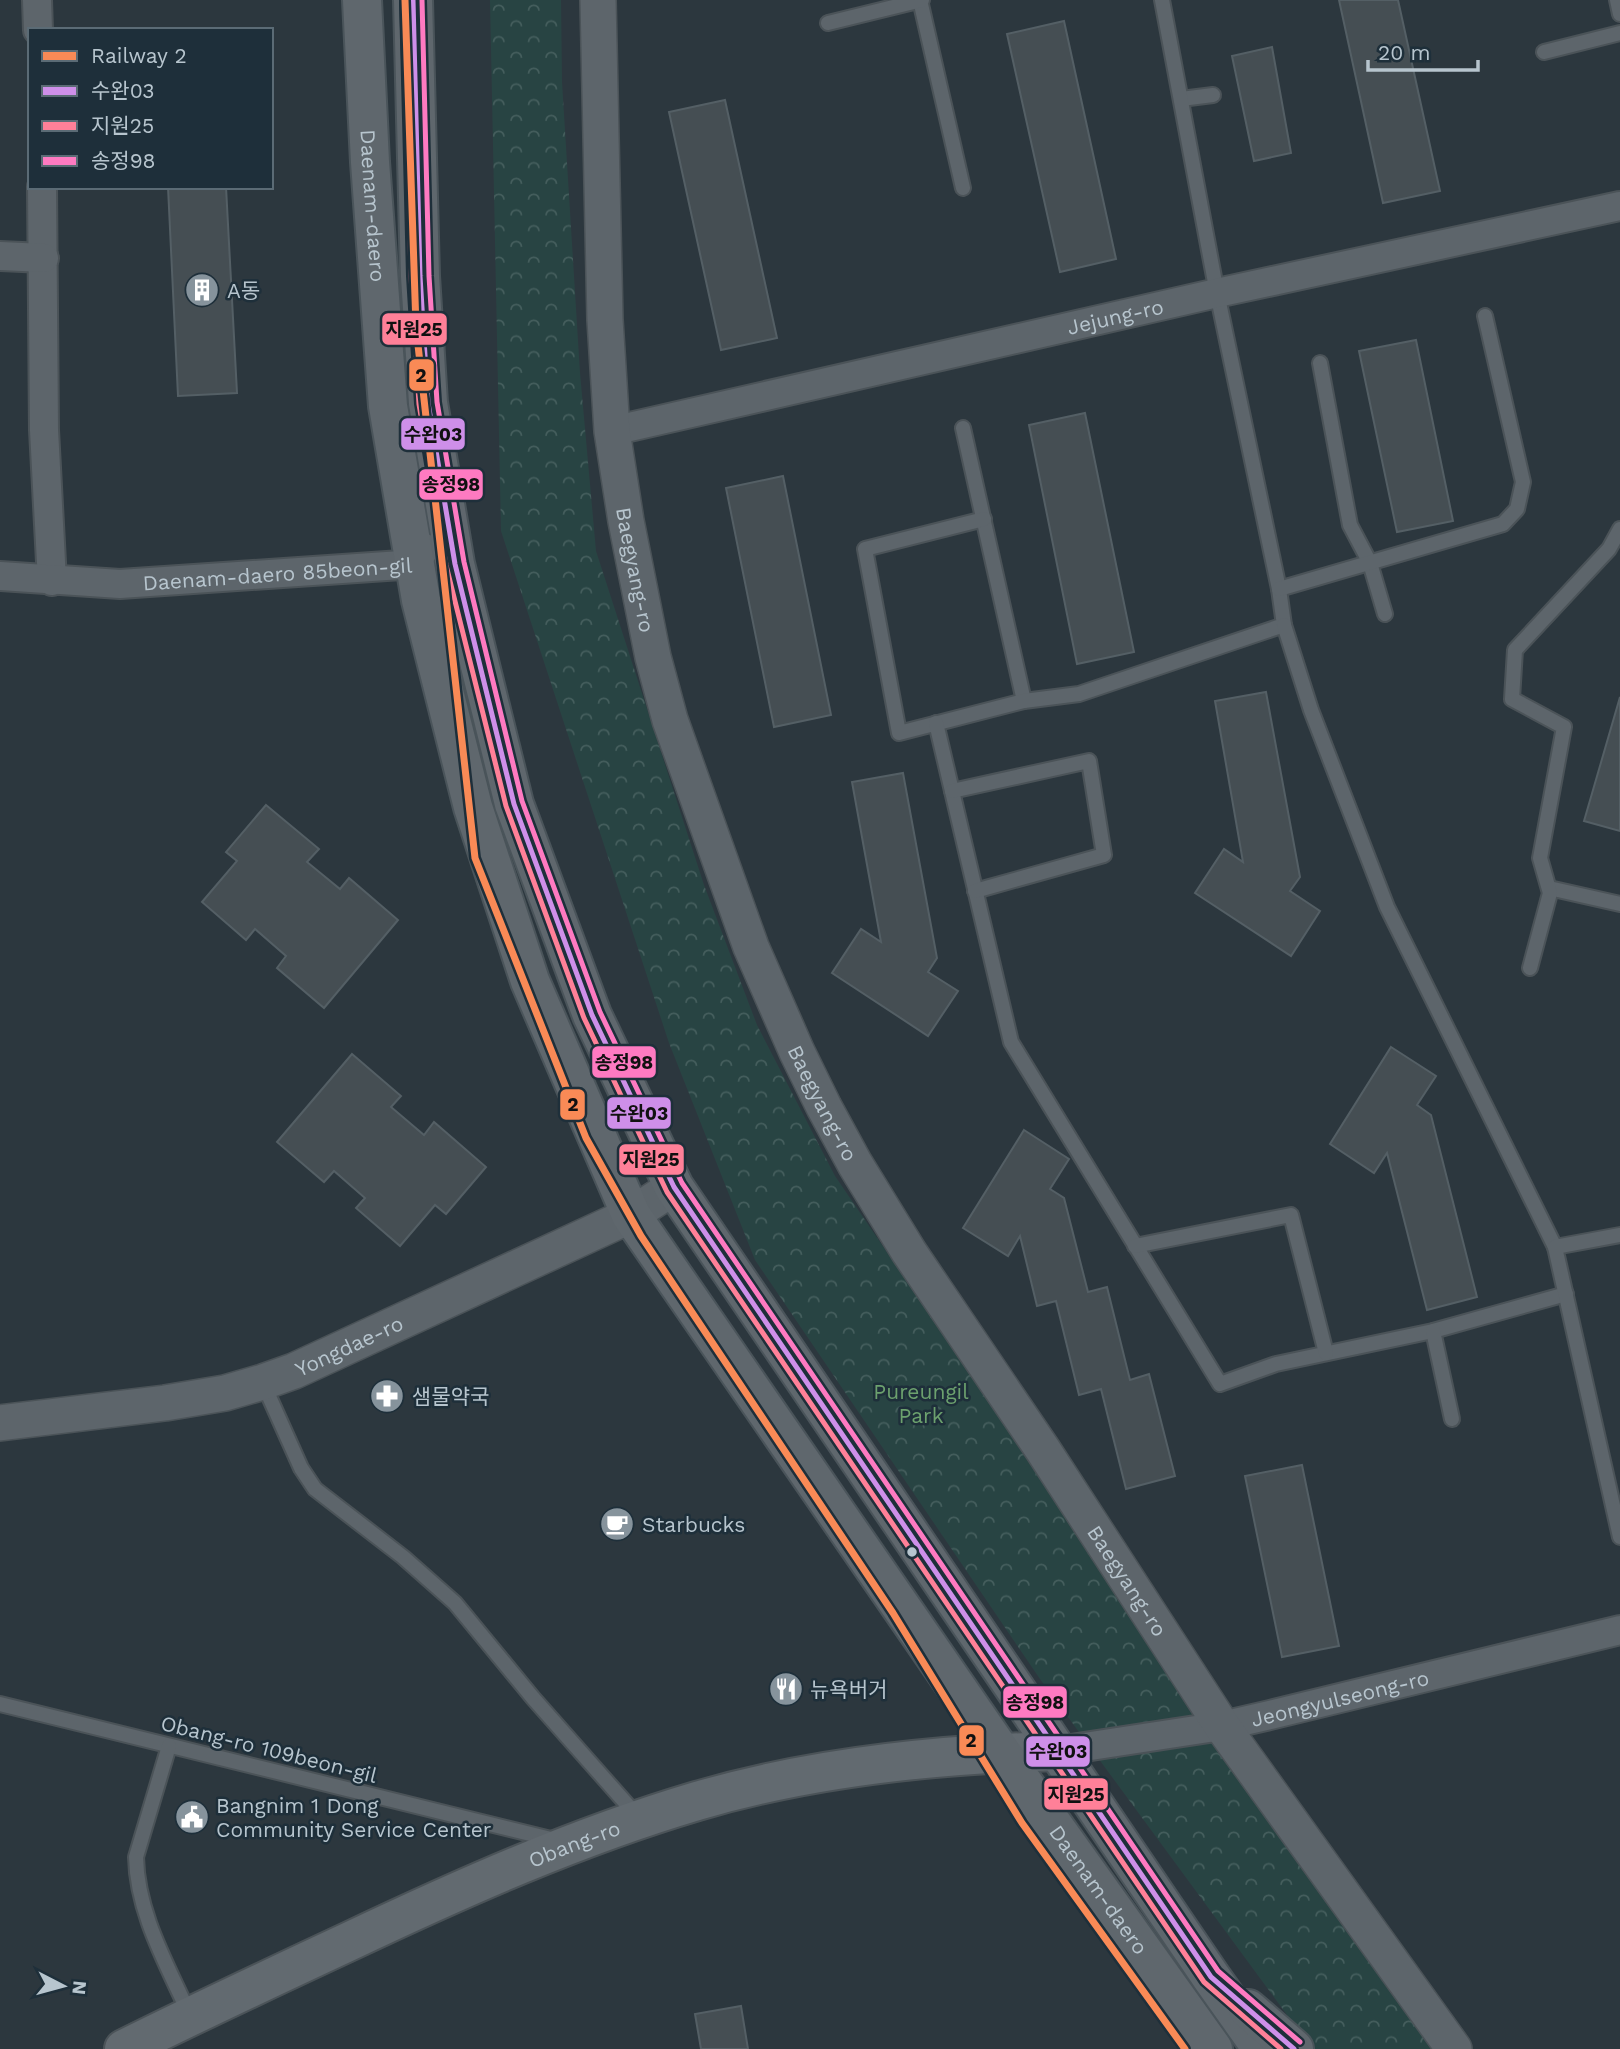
<svg xmlns="http://www.w3.org/2000/svg" width="1620" height="2049" viewBox="0 0 1620 2049" font-family="'Work Sans','Noto Sans KR',sans-serif">
  <style>
    .park { fill: url(#park-crowns) }
    .building { fill: #454e53; stroke: #545f65; stroke-width: 2 }
    .lines { fill: none; stroke-linecap: round; stroke-linejoin: round }
    .service-casing { stroke: #4b5358; stroke-width: 18 }
    .minor-casing { stroke: #4b5358; stroke-width: 32 }
    .tertiary-casing { stroke: #4b5358; stroke-width: 38 }
    .secondary-casing { stroke: #4b5358; stroke-width: 42 }
    .primary-casing { stroke: #4a545a; stroke-width: 42 }
    .service { stroke: #5d656b; stroke-width: 14 }
    .minor { stroke: #5d656b; stroke-width: 28 }
    .tertiary { stroke: #5d656b; stroke-width: 35 }
    .secondary { stroke: #626a70; stroke-width: 38 }
    .primary { stroke: #5f676d; stroke-width: 38 }
    .bus-1-casing { stroke: #1e2f3a; stroke-width: 10 }
    .bus-2-casing { stroke: #1e2f3a; stroke-width: 10 }
    .bus-3-casing { stroke: #1e2f3a; stroke-width: 10 }
    .bus-1 { stroke: #ce8fe9; stroke-width: 5 }
    .bus-2 { stroke: #ff8098; stroke-width: 5 }
    .bus-3 { stroke: #fe7ac1; stroke-width: 5 }
    .rail-1-casing { stroke: #1e2f3a; stroke-width: 12 }
    .rail-1 { stroke: #f98a56; stroke-width: 7 }
    .bus-dot { fill: #b7c5ce; stroke: #1e2f3a; stroke-width: 2.5 }
    .labels { text-anchor: middle; dominant-baseline: central; stroke-width: 5; stroke-linejoin: round; paint-order: stroke }
    .street-label { font-size: 21px; fill: #b7c5ce; stroke: #1e2f3a }
    .poi-label { font-size: 21px; fill: #b7c5ce; stroke: #1e2f3a; text-anchor: start }
    .park-label { font-size: 21px; fill: #6ca16e; stroke: #1e2f3a }
    .line-badge { stroke: #1e2f3a; stroke-width: 2.5 }
    .pale-badge-label { font-size: 19px; text-anchor: middle; font-weight: bold; fill: #111 }
  </style>
  <defs>
    <pattern id="park-crowns" width="20" height="18" patternUnits="userSpaceOnUse" patternTransform="scale(1.75)"><rect width="20" height="18" fill="#284443"/><path d="M2 6a3 3 0 1 1 6 0M12 15a3 3 0 1 1 6 0" fill="none" stroke="#455e5d"/></pattern>
  </defs>
  <rect width="100%" height="100%" fill="#2c373e"/>
  <polygon class="park" points="490,0 561,0 562,82 580,373 596,551 704,885 757,1025 835,1176 975,1381 1163,1667 1443,2049 1312,2049 1040,1679 755,1260 669,1043 501,531"/>
  <g class="building">
    <polygon points="1339,0 1398,0 1440,191 1383,203"/>
    <polygon points="1064,21 1116,259 1060,272 1007,34"/>
    <polygon points="1272,47 1291,153 1254,161 1232,56"/>
    <polygon points="725,100 777,338 721,350 669,112"/>
    <polygon points="168,187 226,187 237,393 178,396"/>
    <polygon points="1416,340 1453,521 1397,532 1359,351"/>
    <polygon points="1085,413 1134,652 1077,664 1029,425"/>
    <polygon points="783,476 831,715 774,727 726,488"/>
    <polygon points="1266,692 1300,877 1290,891 1320,911 1291,956 1195,893 1224,849 1243,862 1215,701"/>
    <polygon points="1620,697 1620,831 1584,821"/>
    <polygon points="903,773 937,958 928,972 958,991 928,1036 832,973 861,929 881,942 852,782"/>
    <polygon points="266,805 319,849 307,862 340,889 349,878 398,920 324,1008 277,968 286,956 255,929 246,940 202,902 237,861 226,852"/>
    <polygon points="1391,1047 1436,1076 1417,1105 1431,1115 1477,1297 1427,1310 1387,1153 1374,1173 1330,1144"/>
    <polygon points="352,1054 401,1096 391,1107 424,1135 434,1122 486,1167 446,1214 435,1205 400,1246 356,1208 365,1198 334,1171 324,1182 277,1142"/>
    <polygon points="1024,1130 1069,1159 1050,1189 1064,1198 1088,1292 1107,1287 1130,1380 1149,1374 1175,1476 1126,1489 1101,1389 1079,1395 1056,1301 1037,1306 1020,1236 1008,1256 963,1228"/>
    <polygon points="1302,1465 1339,1646 1282,1657 1245,1476"/>
    <polygon points="741,2006 748,2049 701,2049 695,2014"/>
  </g>
  <g class="lines">
    <g class="service-casing">
      <g id="service">
        <polyline points="920,0 963,188"/>
        <polyline points="1617,0 1620,14"/>
        <polyline points="828,23 922,0"/>
        <polyline points="1544,52 1620,33"/>
        <polyline points="1181,99 1213,95"/>
        <polyline points="1320,363 1350,525 1370,563 1385,614"/>
        <polyline points="963,428 1024,701"/>
        <polyline points="984,519 865,549 899,733 1024,701 1079,694 1284,625 1279,589 1217,293 1162,0"/>
        <polyline points="1279,589 1503,524 1517,509 1523,482 1485,316"/>
        <polyline points="1284,625 1311,710 1387,907 1555,1247"/>
        <polyline points="936,723 1011,1042 1220,1384 1276,1364 1433,1331 1566,1294"/>
        <polyline points="952,791 1089,761 1104,855 975,891"/>
        <polyline points="1549,888 1620,904"/>
        <polyline points="1530,968 1550,893 1540,858 1564,727 1512,699 1515,650 1609,549 1620,529"/>
        <polyline points="1620,1235 1555,1247 1620,1537"/>
        <polyline points="1135,1246 1291,1215 1326,1353"/>
        <polyline points="1433,1331 1452,1419"/>
        <polyline points="263,1383 301,1468 315,1489 403,1557 455,1603 533,1698 639,1818"/>
        <polyline points="0,1704 555,1840"/>
        <path d="M 169,1746 L 136,1857 C 137,1914 168,1966 190,2016"/>
      </g>
    </g>
    <g class="minor-casing">
      <g id="minor">
        <polyline points="37,0 38,30"/>
        <polyline points="42,187 44,430 52,581"/>
        <polyline points="0,256 44,258"/>
        <path id="s1" d="M 612,431 L 1217,293 L 1620,206"/>
        <path id="s2" d="M 0,576 L 120,584 L 416,564 L 425,548"/>
        <path id="s3" d="M 1058,1751 L 1222,1726 L 1270,1715 L 1620,1630"/>
      </g>
    </g>
    <g class="tertiary-casing">
      <g id="tertiary">
        <path id="s4" d="M 598,0 L 605,320 L 612,431 L 626,521 L 653,657 L 670,720 L 751,947 L 797,1052 L 824,1107 L 855,1164 L 909,1252 L 1043,1450 L 1222,1726 L 1454,2049"/>
        <path id="s5" d="M 0,1423 L 165,1403 L 225,1393 L 263,1382 L 294,1371 L 631,1215 L 674,1187"/>
      </g>
    </g>
    <g class="secondary-casing">
      <g id="secondary">
        <path id="s6" d="M 124,2049 C 198,2012 273,1977 348,1942 C 462,1888 576,1837 697,1801 C 813,1767 937,1754 1058,1751"/>
      </g>
    </g>
    <g class="primary-casing">
      <g id="primary">
        <path id="s7" d="M 362,0 L 370,162 L 388,406 L 421,600 L 473,807 L 530,981 L 631,1215 L 1001,1752 L 1213,2049"/>
        <polyline points="413,0 420,276 428,403 455,564 514,804 592,1015 674,1187 1211,1977 1262,2049"/>
        <polyline points="1248,2009 1294,2049"/>
      </g>
    </g>
    <use href="#service" class="service"/>
    <use href="#minor" class="minor"/>
    <use href="#tertiary" class="tertiary"/>
    <use href="#secondary" class="secondary"/>
    <use href="#primary" class="primary"/>
    <g class="bus-1-casing">
      <polyline id="bus-1" points="413,0 420,276 428,403 455,564 514,804 592,1015 674,1187 1211,1977 1294,2049"/>
    </g>
    <g class="bus-2-casing">
      <polyline id="bus-2" points="404,0 411,276 419,404 446,565 506,806 584,1018 667,1192 1204,1982 1281,2049"/>
    </g>
    <g class="bus-3-casing">
      <polyline id="bus-3" points="422,0 429,276 437,402 464,562 522,801 600,1012 682,1183 1218,1971 1300,2042"/>
    </g>
    <use href="#bus-1" class="bus-1"/>
    <use href="#bus-2" class="bus-2"/>
    <use href="#bus-3" class="bus-3"/>
    <g class="rail-1-casing">
      <polyline id="rail-1" points="405,0 416,327 475,858 586,1138 641,1236 893,1613 1022,1823 1185,2049"/>
    </g>
    <use href="#rail-1" class="rail-1"/>
  </g>
  <defs>
    <g id="building-disc" transform="scale(1.75)"><circle r="9.5" fill="#86939c" stroke="#1e2f3a"/><path d="M-4-6H4V6H1V3H-1V6H-4ZM-2.5-4.3h1.7v1.8h-1.7ZM.8-4.3h1.7v1.8H.8ZM-2.5-1h1.7V.8h-1.7ZM.8-1h1.7V.8H.8Z" fill="#fff"/></g>
    <g id="pharmacy-disc" transform="scale(1.75)"><circle r="9.5" fill="#86939c" stroke="#1e2f3a"/><path d="M-2-6h4v4h4v4h-4v4h-4v-4h-4v-4h4Z" fill="#fff"/></g>
    <g id="cafe-disc" transform="scale(1.75)"><circle r="9.5" fill="#86939c" stroke="#1e2f3a"/><path d="M-5.5-4.5H6V0H3Q3 3.5 0 3.5H-2.5Q-5.5 3.5-5.5 0ZM3-3.2v2h1.7v-2ZM-6 4.5H4V6H-6Z" fill="#fff"/></g>
    <g id="restaurant-disc" transform="scale(1.75)"><circle r="9.5" fill="#86939c" stroke="#1e2f3a"/><path d="M-5-6h1v4h1v-4h1v4h1v-4h1v5L-1.5 .5V6h-2V.5L-5-1ZM5-6V6H3V1.5H1.5Q1.5-4 5-6Z" fill="#fff"/></g>
    <g id="civic-disc" transform="scale(1.75)"><circle r="9.5" fill="#86939c" stroke="#1e2f3a"/><path d="M-.6-6.5H3V-4.5H.6V-3L4-1V1h2V6H-6V1h2V-1L-.6-3ZM-1.2 2.5V6h2.4V2.5Z" fill="#fff"/></g>
  </defs>
  <g fill-rule="evenodd">
    <use href="#building-disc" x="202" y="290"/>
    <use href="#pharmacy-disc" x="387" y="1396"/>
    <use href="#cafe-disc" x="617" y="1524"/>
    <use href="#restaurant-disc" x="786" y="1689"/>
    <use href="#civic-disc" x="192" y="1817"/>
  </g>
  <circle class="bus-dot" cx="912" cy="1552" r="6"/>
  <g class="labels">
    <g class="street-label">
      <text stroke="none"><textPath href="#s7" startOffset="206">Daenam-daero</textPath></text>
      <text stroke="none"><textPath href="#s1" startOffset="516">Jejung-ro</textPath></text>
      <text stroke="none"><textPath href="#s4" startOffset="572">Baegyang-ro</textPath></text>
      <text stroke="none"><textPath href="#s2" startOffset="278">Daenam-daero 85beon-gil</textPath></text>
      <text stroke="none"><textPath href="#s4" startOffset="1139">Baegyang-ro</textPath></text>
      <text stroke="none"><textPath href="#s5" startOffset="360">Yongdae-ro</textPath></text>
      <text stroke="none"><textPath href="#s4" startOffset="1706">Baegyang-ro</textPath></text>
      <text stroke="none"><textPath href="#s3" startOffset="287">Jeongyulseong-ro</textPath></text>
      <text transform="translate(269 1749) rotate(14)">Obang-ro 109beon-gil</text>
      <text stroke="none"><textPath href="#s6" startOffset="495">Obang-ro</textPath></text>
      <text stroke="none"><textPath href="#s7" startOffset="2076">Daenam-daero</textPath></text>
    </g>
    <g class="poi-label">
      <text x="227" y="290">A동</text>
      <text x="412" y="1396">샘물약국</text>
      <text x="642" y="1524">Starbucks</text>
      <text x="810" y="1689">뉴욕버거</text>
      <text x="216" y="1805">Bangnim 1 Dong<tspan x="216" dy="24">Community Service Center</tspan></text>
    </g>
    <g class="park-label">
      <text x="921" y="1391">Pureungil<tspan x="921" dy="24">Park</tspan></text>
    </g>
  </g>
  <g class="line-badge">
    <rect x="381" y="312" width="67" height="34" rx="7" fill="#ff8098"/>
    <rect x="408" y="358" width="27" height="34" rx="7" fill="#f98a56"/>
    <rect x="400" y="417" width="66" height="34" rx="7" fill="#ce8fe9"/>
    <rect x="418" y="468" width="66" height="33" rx="7" fill="#fe7ac1"/>
    <rect x="591" y="1045" width="66" height="34" rx="7" fill="#fe7ac1"/>
    <rect x="559" y="1088" width="27" height="33" rx="7" fill="#f98a56"/>
    <rect x="606" y="1096" width="66" height="34" rx="7" fill="#ce8fe9"/>
    <rect x="618" y="1143" width="67" height="33" rx="7" fill="#ff8098"/>
    <rect x="1002" y="1685" width="66" height="34" rx="7" fill="#fe7ac1"/>
    <rect x="958" y="1724" width="27" height="33" rx="7" fill="#f98a56"/>
    <rect x="1025" y="1735" width="66" height="33" rx="7" fill="#ce8fe9"/>
    <rect x="1043" y="1777" width="66" height="34" rx="7" fill="#ff8098"/>
  </g>
  <g class="pale-badge-label">
    <text x="414" y="336">지원25</text>
    <text x="421" y="382">2</text>
    <text x="433" y="441">수완03</text>
    <text x="451" y="491">송정98</text>
    <text x="624" y="1069">송정98</text>
    <text x="573" y="1111">2</text>
    <text x="639" y="1120">수완03</text>
    <text x="651" y="1166">지원25</text>
    <text x="1035" y="1709">송정98</text>
    <text x="971" y="1747">2</text>
    <text x="1058" y="1758">수완03</text>
    <text x="1076" y="1801">지원25</text>
  </g>
  <rect x="28" y="28" width="245" height="161" fill="#1e2f3a" stroke="#5b6b75" stroke-width="2"/>
  <rect x="42" y="51" width="35" height="10" fill="#f98a56" stroke="#5b6b75" stroke-width="2"/>
  <text x="91" y="63" font-size="21" fill="#b7c5ce">Railway 2</text>
  <rect x="42" y="86" width="35" height="10" fill="#ce8fe9" stroke="#5b6b75" stroke-width="2"/>
  <text x="91" y="98" font-size="21" fill="#b7c5ce">수완03</text>
  <rect x="42" y="121" width="35" height="10" fill="#ff8098" stroke="#5b6b75" stroke-width="2"/>
  <text x="91" y="133" font-size="21" fill="#b7c5ce">지원25</text>
  <rect x="42" y="156" width="35" height="10" fill="#fe7ac1" stroke="#5b6b75" stroke-width="2"/>
  <text x="91" y="168" font-size="21" fill="#b7c5ce">송정98</text>
  <g transform="translate(63 1986) rotate(96)" stroke="#1e2f3a" stroke-width="5" paint-order="stroke">
  <path d="M0-5L12 26L0 18L-12 26Z" fill="#b7c5ce"/>
  <text y="-10" font-size="19" font-weight="bold" text-anchor="middle" fill="#b7c5ce">N</text>
  </g>
  <path d="M1368 60v10h110v-10" fill="none" stroke="#b7c5ce" stroke-width="3.5"/>
  <text x="1378" y="60" font-size="21" fill="#b7c5ce" stroke="#1e2f3a" stroke-width="5" paint-order="stroke">20 m</text>
</svg>
